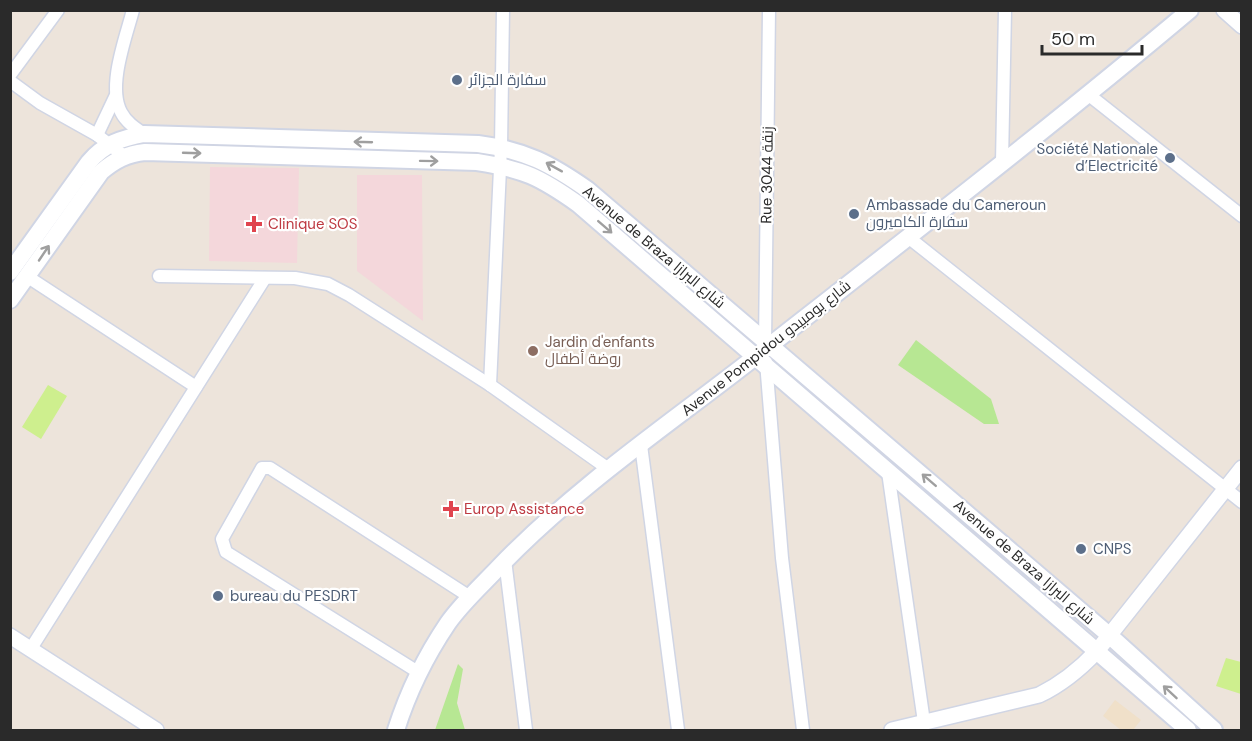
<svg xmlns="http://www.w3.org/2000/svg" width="1252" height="741" viewBox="0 0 1252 741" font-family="'DM Sans',Cairo,sans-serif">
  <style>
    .education { fill: #f0e0c9 }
    .medical { fill: #f4d7db }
    .green { fill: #b7e793 }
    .pitch { fill: #ceef8e }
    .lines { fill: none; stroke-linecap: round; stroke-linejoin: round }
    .minor-casing { stroke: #d0d5e4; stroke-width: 15 }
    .tertiary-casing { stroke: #d0d5e4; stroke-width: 18 }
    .secondary-casing { stroke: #d0d5e4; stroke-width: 20 }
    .minor { stroke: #fff; stroke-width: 12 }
    .tertiary { stroke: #fff; stroke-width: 15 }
    .secondary { stroke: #fff; stroke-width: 16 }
    .oneway { stroke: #9f9f9f }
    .service-dot { fill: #5c6f8a; stroke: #fff; stroke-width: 2 }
    .health-dot { fill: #e0444e; stroke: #fff; stroke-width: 2 }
    .education-dot { fill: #8d6e63; stroke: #fff; stroke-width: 2 }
    .labels { text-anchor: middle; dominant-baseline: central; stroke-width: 4.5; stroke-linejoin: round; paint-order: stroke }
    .service-label { font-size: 15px; fill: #4e5e75; stroke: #fff; text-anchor: start }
    .street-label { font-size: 15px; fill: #2a2a2a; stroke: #fff }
    .health-label { font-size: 15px; fill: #be3a42; stroke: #fff; text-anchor: start }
    .education-label { font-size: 15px; fill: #785e54; stroke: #fff; text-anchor: start }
  </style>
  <rect width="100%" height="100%" fill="#ede4db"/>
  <polygon class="education" points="1115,700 1141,720 1133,730 1121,730 1103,716"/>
  <g class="medical">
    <polygon points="210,167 299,168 297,263 209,261"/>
    <polygon points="357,175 422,175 423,321 357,271"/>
  </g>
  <g class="green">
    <polygon points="916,340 991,399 999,424 984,424 898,365"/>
    <polygon points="458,664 463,669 457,703 465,730 435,730"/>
  </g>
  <g class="pitch">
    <polygon points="48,385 67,396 41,439 22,427"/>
    <polygon points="1226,658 1241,662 1241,694 1216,686"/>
  </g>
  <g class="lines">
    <g class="minor-casing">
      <g id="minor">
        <path d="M 133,10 C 126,37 107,86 121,112 C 126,122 135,128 144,134"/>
        <polyline points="10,75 58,10"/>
        <polyline points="10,81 40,103 97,135 124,156"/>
        <polyline points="1089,95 1242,216"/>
        <polyline points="97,135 116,95"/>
        <polyline points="1002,162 1005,10"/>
        <polyline points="908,237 1242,502"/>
        <polyline points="159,276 295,278 328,284 349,295 490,385 607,468"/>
        <polyline points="28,277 196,387"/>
        <polyline points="765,344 769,10"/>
        <polyline points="766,362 782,558 803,730"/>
        <polyline points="490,385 501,147 503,10"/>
        <polyline points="641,445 678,730"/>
        <polyline points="888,472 924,722"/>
        <polyline points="505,560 526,730"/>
        <polyline points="30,650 265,278"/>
        <polyline points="418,672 226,552 222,539 262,468 270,468 470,597"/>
      </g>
    </g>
    <g class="tertiary-casing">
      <g id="tertiary">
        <polyline points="1224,10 1242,26"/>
        <polyline points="10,636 156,730"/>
        <path d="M 892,730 L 1039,695 C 1062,684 1080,669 1097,651 L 1242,468"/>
      </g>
    </g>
    <g class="secondary-casing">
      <g id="secondary">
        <path d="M 10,272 L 89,162 C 104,144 122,138 144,134 L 478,144 C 525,150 551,164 588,190 L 1109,635 L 1214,730"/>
        <path d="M 10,300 L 101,172 C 115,160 127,154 145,152 L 477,162 C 523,169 540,177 578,204 L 1188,730"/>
        <path d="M 396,730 C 408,692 425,657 448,623 C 462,603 482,585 499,567 C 579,484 674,421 764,350 C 907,238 1051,127 1190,10"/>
      </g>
    </g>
    <use href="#minor" class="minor"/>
    <use href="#tertiary" class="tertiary"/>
    <use href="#secondary" class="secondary"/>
  </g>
  <defs><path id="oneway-shaft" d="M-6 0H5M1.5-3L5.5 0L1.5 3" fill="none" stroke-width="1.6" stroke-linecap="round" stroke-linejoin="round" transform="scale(1.5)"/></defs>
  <g class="oneway">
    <use href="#oneway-shaft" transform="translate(363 142) rotate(-178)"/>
    <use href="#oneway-shaft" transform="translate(192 153) rotate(2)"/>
    <use href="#oneway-shaft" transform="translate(429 161) rotate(1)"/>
    <use href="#oneway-shaft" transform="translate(554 167) rotate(-151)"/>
    <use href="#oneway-shaft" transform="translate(605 227) rotate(41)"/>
    <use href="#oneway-shaft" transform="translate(44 253) rotate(-56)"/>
    <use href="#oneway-shaft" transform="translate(929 480) rotate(-139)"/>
    <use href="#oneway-shaft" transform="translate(1170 692) rotate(-137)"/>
  </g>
  <g class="service-dot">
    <circle cx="457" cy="80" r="6"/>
    <circle cx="1170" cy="158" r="6"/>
    <circle cx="854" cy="214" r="6"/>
    <circle cx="1081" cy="549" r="6"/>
    <circle cx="218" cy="596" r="6"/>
  </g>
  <g class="health-dot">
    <path d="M251 215h6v6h6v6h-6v6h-6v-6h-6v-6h6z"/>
    <path d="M448 500h6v6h6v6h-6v6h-6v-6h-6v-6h6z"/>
  </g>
  <circle class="education-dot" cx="533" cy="351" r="6"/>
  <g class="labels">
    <g class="service-label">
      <text x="469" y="80">سفارة الجزائر</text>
      <text x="1158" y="149" text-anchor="end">Société Nationale<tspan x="1158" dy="17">d’Electricité</tspan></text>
      <text x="866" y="205">Ambassade du Cameroun<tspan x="866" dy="17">سفارة الكاميرون</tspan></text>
      <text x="1093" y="549">CNPS</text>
      <text x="230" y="596">bureau du PESDRT</text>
    </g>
    <g class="street-label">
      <text transform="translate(767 175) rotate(-89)">Rue 3044 زنقة</text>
      <text transform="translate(654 247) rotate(40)">Avenue de Braza شارع البرازا</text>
      <text transform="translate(766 348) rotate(-38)">Avenue Pompidou شارع بومبيدو</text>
      <text transform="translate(1024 562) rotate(41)">Avenue de Braza شارع البرازا</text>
    </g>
    <g class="health-label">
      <text x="268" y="224">Clinique SOS</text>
      <text x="464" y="509">Europ Assistance</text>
    </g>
    <g class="education-label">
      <text x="545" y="342">Jardin d'enfants<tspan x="545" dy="17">روضة أطفال</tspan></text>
    </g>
  </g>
  <rect width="1252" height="741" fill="none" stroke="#2a2a2a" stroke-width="24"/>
  <path d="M1042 45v9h100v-9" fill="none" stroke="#2a2a2a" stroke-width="3"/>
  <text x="1051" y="45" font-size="18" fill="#2a2a2a" stroke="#ffffff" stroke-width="4.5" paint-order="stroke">50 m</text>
</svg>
